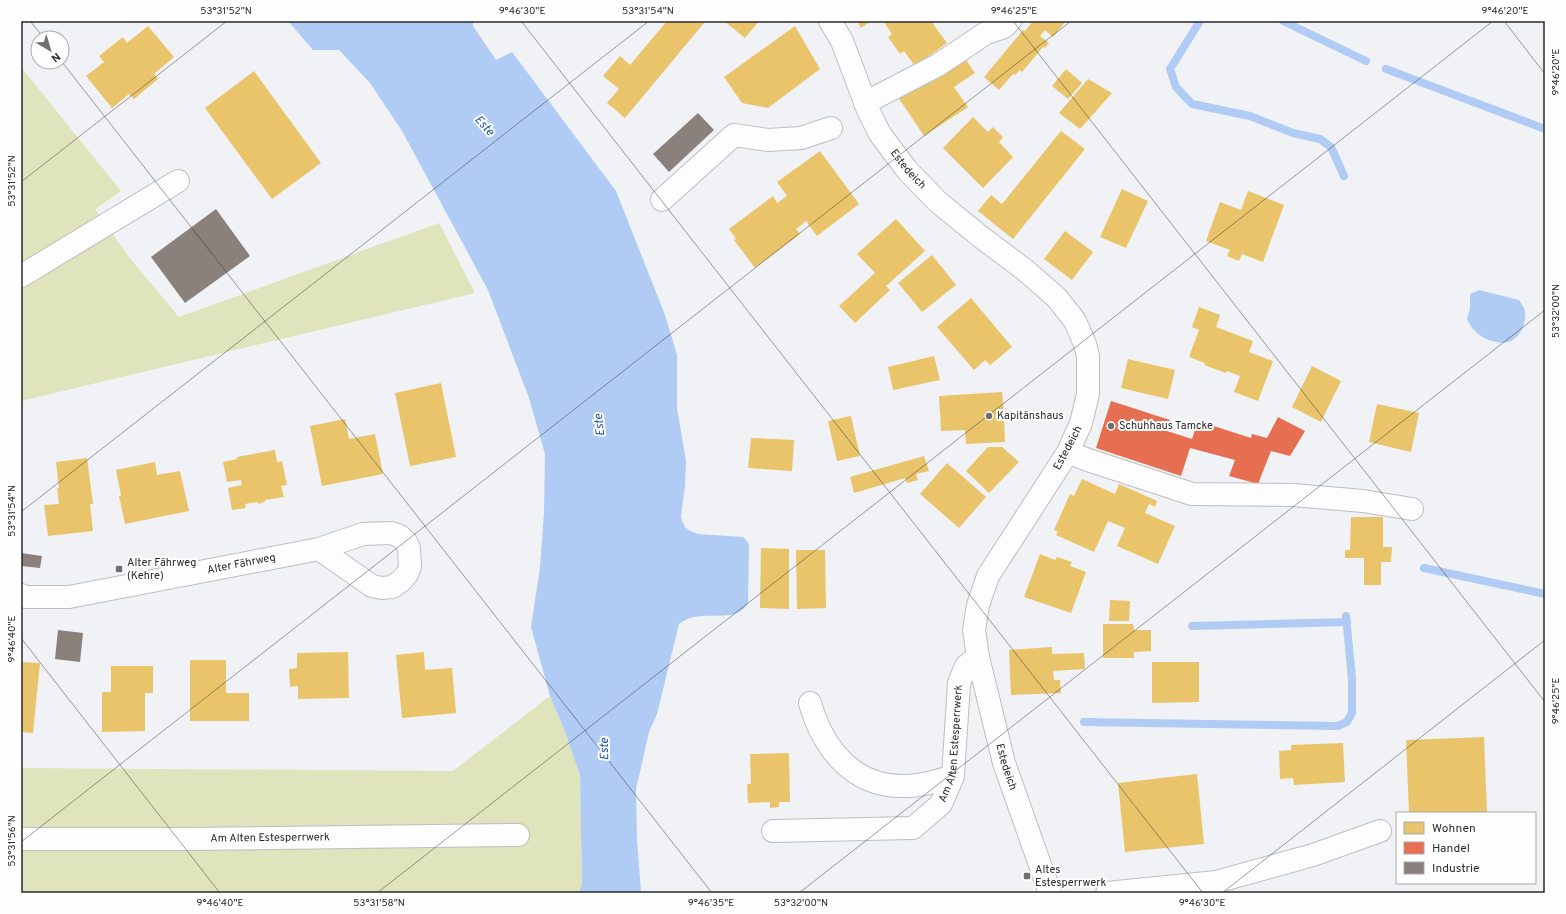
<svg xmlns="http://www.w3.org/2000/svg" width="1566" height="914" viewBox="0 0 1566 914" font-family="Overpass,sans-serif">
  <style>
    .green { fill: #e0e4bc }
    .water { fill: #b0cbf4 }
    .homes { fill: #e9c46a }
    .shops { fill: #e76f51 }
    .industry { fill: #8a817c }
    .lines { fill: none; stroke-linecap: round; stroke-linejoin: round }
    .stream { stroke: #b0cbf4; stroke-width: 8 }
    .minor-casing { stroke: #bdbec1; stroke-width: 24 }
    .minor { stroke: #fdfdfe; stroke-width: 22 }
    .ticks { fill: none; stroke: #282a2c; stroke-width: 1; stroke-opacity: 0.45 }
    .poi-dot { fill: #6e7072; stroke: #fefefe; stroke-width: 1.5 }
    .labels { text-anchor: middle; dominant-baseline: central; stroke-width: 4; stroke-linejoin: round; paint-order: stroke }
    .street-label { font-size: 11px; fill: #282a2c; stroke: #fefefe }
    .poi-label { font-size: 11px; fill: #282a2c; stroke: #fefefe; text-anchor: start }
    .water-label { font-size: 12px; font-style: italic; fill: #1c54a7; stroke: #fefefe }
    .neatline { fill: none; stroke: #282a2c; stroke-width: 1.5 }
    .ticks-label { font-size: 10px; text-anchor: middle; fill: #282a2c }
  </style>
  <rect width="100%" height="100%" fill="#f0f2f5"/>
  <g class="green">
    <polygon points="21,67 121,191 95,209 129,257 179,317 439,223 475,293 21,401"/>
    <polygon points="550,696 564,729 580,775 582,884 579,893 21,893 21,768 453,771"/>
  </g>
  <g class="water">
    <path d="M 288,21 L 473,21 L 473,26 L 496,60 L 512,52 L 616,191 L 665,315 L 677,355 L 677,408 L 686,461 L 685,486 L 681,516 L 682,521 L 685,527 L 690,531 L 698,534 L 743,537 L 747,541 L 749,545 L 748,603 C 734,627 701,606 679,624 L 657,714 L 649,732 L 636,789 L 637,840 L 641,893 L 579,893 L 582,884 L 580,775 L 564,729 L 550,696 L 531,627 L 540,568 L 544,513 L 545,454 L 529,398 L 488,290 L 402,131 L 370,83 L 339,50 L 313,50 Z"/>
    <path d="M 1479,290 L 1519,300 C 1520,302 1523,305 1524,308 C 1528,319 1522,336 1511,341 C 1501,346 1481,339 1474,330 C 1471,327 1469,323 1467,319 L 1470,308 L 1470,294 Z"/>
  </g>
  <g class="homes">
    <polygon points="667,21 704,21 703,22 704,23 625,118 607,103 619,89 603,76 620,56 630,65"/>
    <polygon points="724,21 759,21 745,38"/>
    <polygon points="857,21 871,21 861,28"/>
    <polygon points="886,21 931,21 947,43 915,66 904,51 900,54 888,37 892,34 884,22"/>
    <polygon points="1033,21 1066,21 1053,37 1045,30 1040,36 1049,43 1045,48 1043,47 1022,72 1020,70 1015,75 1013,74 999,90 984,77 1023,30 1025,31"/>
    <polygon points="148,26 174,57 154,74 158,79 134,99 129,94 112,108 86,76 104,62 99,56 123,37 127,43"/>
    <polygon points="795,26 820,69 768,108 742,103 724,77"/>
    <polygon points="962,54 975,73 954,87 968,107 924,136 898,97"/>
    <polygon points="1066,69 1082,83 1068,99 1052,86"/>
    <polygon points="254,71 321,163 272,199 205,108"/>
    <polygon points="1088,79 1112,93 1080,129 1059,113"/>
    <polygon points="973,117 988,132 993,127 1003,137 999,142 1013,157 983,188 943,148"/>
    <polygon points="1061,131 1085,149 1013,239 978,211 991,195 1002,204"/>
    <polygon points="820,151 859,204 817,236 806,221 796,229 800,234 755,268 734,240 736,239 729,229 773,196 777,203 787,196 777,182"/>
    <polygon points="1122,189 1148,201 1126,248 1100,237"/>
    <polygon points="1248,191 1284,205 1263,262 1242,254 1239,261 1227,256 1230,250 1206,241 1220,202 1241,210"/>
    <polygon points="896,219 925,251 886,286 890,290 855,323 839,306 875,273 857,254"/>
    <polygon points="1065,231 1093,252 1072,280 1044,259"/>
    <polygon points="932,255 956,285 922,312 898,283"/>
    <polygon points="971,298 1012,347 990,365 985,360 974,370 937,327"/>
    <polygon points="1199,307 1220,315 1216,327 1253,341 1249,352 1273,361 1258,401 1234,392 1240,376 1227,371 1226,373 1204,365 1205,363 1189,357 1199,330 1192,327"/>
    <polygon points="934,356 940,380 893,390 888,367"/>
    <polygon points="1128,359 1175,370 1168,399 1121,388"/>
    <polygon points="1312,366 1341,381 1321,422 1292,407"/>
    <polygon points="441,383 456,457 410,466 395,393"/>
    <polygon points="1002,392 1004,412 1014,411 1015,421 1004,421 1005,442 966,444 965,430 941,431 939,396"/>
    <polygon points="1377,404 1419,413 1411,452 1369,442"/>
    <polygon points="851,416 860,456 837,461 828,421"/>
    <polygon points="345,419 349,439 375,434 383,474 322,486 310,426"/>
    <polygon points="751,438 794,440 792,471 748,468"/>
    <polygon points="988,447 1002,447 1019,462 989,493 966,471"/>
    <polygon points="275,450 277,462 282,461 287,485 281,486 284,497 265,500 265,502 258,504 258,502 245,504 246,508 232,510 228,488 242,485 241,480 227,482 223,462 237,459 237,457"/>
    <polygon points="924,456 929,471 916,474 918,480 907,483 905,478 854,493 850,477"/>
    <polygon points="87,458 93,504 90,504 93,531 48,536 44,505 59,504 57,488 59,488 56,462"/>
    <polygon points="155,462 157,475 180,471 189,511 125,524 119,496 121,496 116,470"/>
    <polygon points="947,463 986,497 959,528 920,494"/>
    <polygon points="1082,479 1115,494 1119,484 1157,501 1155,507 1149,504 1145,513 1175,526 1158,564 1117,546 1125,528 1108,521 1094,552 1056,535 1058,532 1054,530 1070,494 1074,496"/>
    <polygon points="1351,517 1383,517 1383,547 1392,547 1391,562 1381,562 1381,585 1364,585 1364,558 1345,558 1345,550 1350,550"/>
    <polygon points="761,548 789,549 789,609 760,608"/>
    <polygon points="796,550 825,550 826,608 797,609"/>
    <polygon points="1040,554 1055,560 1057,557 1072,562 1070,566 1086,572 1071,613 1024,597"/>
    <polygon points="1110,600 1130,601 1129,621 1109,621"/>
    <polygon points="1103,624 1133,624 1134,630 1151,630 1151,651 1134,652 1134,658 1103,658"/>
    <polygon points="1052,647 1052,654 1084,653 1085,669 1053,671 1054,680 1060,680 1061,693 1011,695 1009,650"/>
    <polygon points="348,652 349,698 298,699 298,686 290,687 289,669 297,668 297,653"/>
    <polygon points="424,652 425,670 452,668 456,713 402,718 396,655"/>
    <polygon points="190,660 226,660 226,693 249,693 249,721 190,721"/>
    <polygon points="21,662 40,663 33,733 21,732"/>
    <polygon points="1152,662 1199,662 1199,702 1152,703"/>
    <polygon points="111,666 153,666 153,693 145,693 145,731 102,732 102,692 111,692"/>
    <polygon points="1484,737 1487,813 1409,813 1406,740"/>
    <polygon points="1343,743 1345,782 1294,785 1293,778 1280,779 1279,751 1291,750 1291,745"/>
    <polygon points="789,753 790,802 779,802 779,807 770,808 770,802 748,803 747,784 751,784 750,754"/>
    <polygon points="1197,774 1204,844 1125,852 1118,783"/>
  </g>
  <polygon class="shops" points="1111,401 1170,420 1167,431 1192,439 1198,421 1251,438 1252,434 1267,438 1278,417 1305,431 1290,456 1271,451 1258,484 1229,476 1235,460 1190,448 1181,476 1096,448"/>
  <g class="industry">
    <polygon points="698,113 714,130 669,172 653,154"/>
    <polygon points="216,209 250,256 185,303 151,257"/>
    <polygon points="21,553 42,556 40,568 21,566"/>
    <polygon points="58,630 83,633 80,662 55,659"/>
  </g>
  <g class="lines">
    <g class="stream">
      <polyline points="1200,21 1170,69 1176,87 1192,104 1250,116 1293,133 1320,139 1331,147 1344,176"/>
      <polyline points="1283,21 1366,61"/>
      <polyline points="1386,69 1545,129"/>
      <polyline points="1424,568 1545,594"/>
      <polyline points="1192,626 1347,622"/>
      <polyline points="1084,722 1338,726 1347,722 1352,713 1352,679 1346,616"/>
    </g>
    <g class="minor-casing">
      <g id="minor">
        <path id="s1" d="M 830,21 L 842,41 L 868,110 L 880,134 L 907,170 L 938,202 L 981,237 L 1025,270 L 1057,298 L 1075,321 L 1085,344 L 1088,356 L 1088,394 L 1081,423 L 1068,452 L 988,576 L 978,605 L 974,630 L 978,657 L 1004,763 L 1050,893"/>
        <polyline points="865,103 938,65 986,33 1004,27 1010,21"/>
        <polyline points="662,200 734,135 768,140 801,138 831,128"/>
        <polyline points="21,276 178,181"/>
        <polyline points="1068,452 1088,460 1192,494 1293,495 1363,501 1412,509"/>
        <path id="s2" d="M 21,595 L 26,597 L 69,597 L 319,549 L 363,534 L 391,533 L 400,536 L 406,542 L 409,548 L 410,567 L 407,574 L 401,581 L 392,587 L 382,588 L 372,586 L 319,549"/>
        <path d="M 810,703 C 823,749 854,788 906,786 C 922,786 938,781 953,776"/>
        <path id="s3" d="M 773,831 L 913,828 L 941,804 L 953,776 L 959,683 L 966,666 L 978,657"/>
        <path id="s4" d="M 21,839 L 186,839 L 518,835"/>
        <polyline points="1107,893 1216,882 1313,855 1380,831"/>
      </g>
    </g>
    <use href="#minor" class="minor"/>
  </g>
  <path class="ticks" d="M 30,21 L 44,38M 521,21 L 1203,893M 1013,21 L 1545,702M 1504,21 L 1545,74M 62,62 L 712,893M 21,182 L 227,21M 21,512 L 649,21M 21,638 L 220,893M 21,842 L 1071,21M 377,893 L 1493,21M 799,893 L 1545,310M 1222,893 L 1545,640"/>
  <g class="poi-dot">
    <circle cx="989" cy="416" r="4"/>
    <circle cx="1111" cy="426" r="4"/>
    <rect x="115" y="565" width="8" height="8" rx="2"/>
    <rect x="1023" y="872" width="8" height="8" rx="2"/>
  </g>
  <g class="labels">
    <g class="street-label">
      <text stroke="none"><textPath href="#s1" startOffset="169">Estedeich</textPath></text>
      <text transform="translate(1068 448) rotate(-62)">Estedeich</text>
      <text stroke="none"><textPath href="#s2" startOffset="224">Alter Fährweg</textPath></text>
      <text stroke="none"><textPath href="#s3" startOffset="239">Am Alten Estesperrwerk</textPath></text>
      <text stroke="none"><textPath href="#s1" startOffset="877">Estedeich</textPath></text>
      <text stroke="none"><textPath href="#s4" startOffset="249">Am Alten Estesperrwerk</textPath></text>
    </g>
    <g class="poi-label">
      <text x="997" y="416">Kapitänshaus</text>
      <text x="1119" y="426">Schuhhaus Tamcke</text>
      <text x="127" y="563">Alter Fährweg<tspan x="127" dy="13">(Kehre)</tspan></text>
      <text x="1035" y="870">Altes<tspan x="1035" dy="13">Estesperrwerk</tspan></text>
    </g>
    <g class="water-label">
      <text transform="translate(484 126) rotate(47)">Este</text>
      <text transform="translate(600 425) rotate(-96)">Este</text>
      <text transform="translate(605 749) rotate(-91)">Este</text>
    </g>
  </g>
  <rect width="1566" height="914" fill="none" stroke="#fefefe" stroke-width="44"/>
  <rect x="1396" y="812" width="140" height="72" fill="#fefefe" stroke="#a8a9aa"/>
  <rect x="1404" y="822" width="20" height="12" fill="#e9c46a" stroke="#a8a9aa"/>
  <text x="1432" y="832" font-size="12" fill="#282a2c">Wohnen</text>
  <rect x="1404" y="842" width="20" height="12" fill="#e76f51" stroke="#a8a9aa"/>
  <text x="1432" y="852" font-size="12" fill="#282a2c">Handel</text>
  <rect x="1404" y="862" width="20" height="12" fill="#8a817c" stroke="#a8a9aa"/>
  <text x="1432" y="872" font-size="12" fill="#282a2c">Industrie</text>
  <g transform="translate(50 50) rotate(142)"><circle r="19" fill="#fefefe" stroke="#a8a9aa"/>
  <path d="M0-3L7 15L0 10L-7 15Z" fill="#6e7072"/>
  <text y="-6" font-size="11" font-weight="bold" text-anchor="middle" fill="#282a2c">N</text>
  </g>
  <rect x="22" y="22" width="1522" height="870" class="neatline"/>
  <g class="ticks-label">
    <text x="226" y="14">53°31'52"N</text>
    <text x="522" y="14">9°46'30"E</text>
    <text x="648" y="14">53°31'54"N</text>
    <text x="1014" y="14">9°46'25"E</text>
    <text x="1505" y="14">9°46'20"E</text>
    <text transform="translate(1555 72) rotate(-90)" y="4">9°46'20"E</text>
    <text transform="translate(11 181) rotate(-90)" y="4">53°31'52"N</text>
    <text transform="translate(1555 311) rotate(-90)" y="4">53°32'00"N</text>
    <text transform="translate(11 511) rotate(-90)" y="4">53°31'54"N</text>
    <text transform="translate(11 639) rotate(-90)" y="4">9°46'40"E</text>
    <text transform="translate(1555 701) rotate(-90)" y="4">9°46'25"E</text>
    <text transform="translate(11 841) rotate(-90)" y="4">53°31'56"N</text>
    <text x="220" y="906">9°46'40"E</text>
    <text x="379" y="906">53°31'58"N</text>
    <text x="711" y="906">9°46'35"E</text>
    <text x="801" y="906">53°32'00"N</text>
    <text x="1202" y="906">9°46'30"E</text>
  </g>
</svg>
